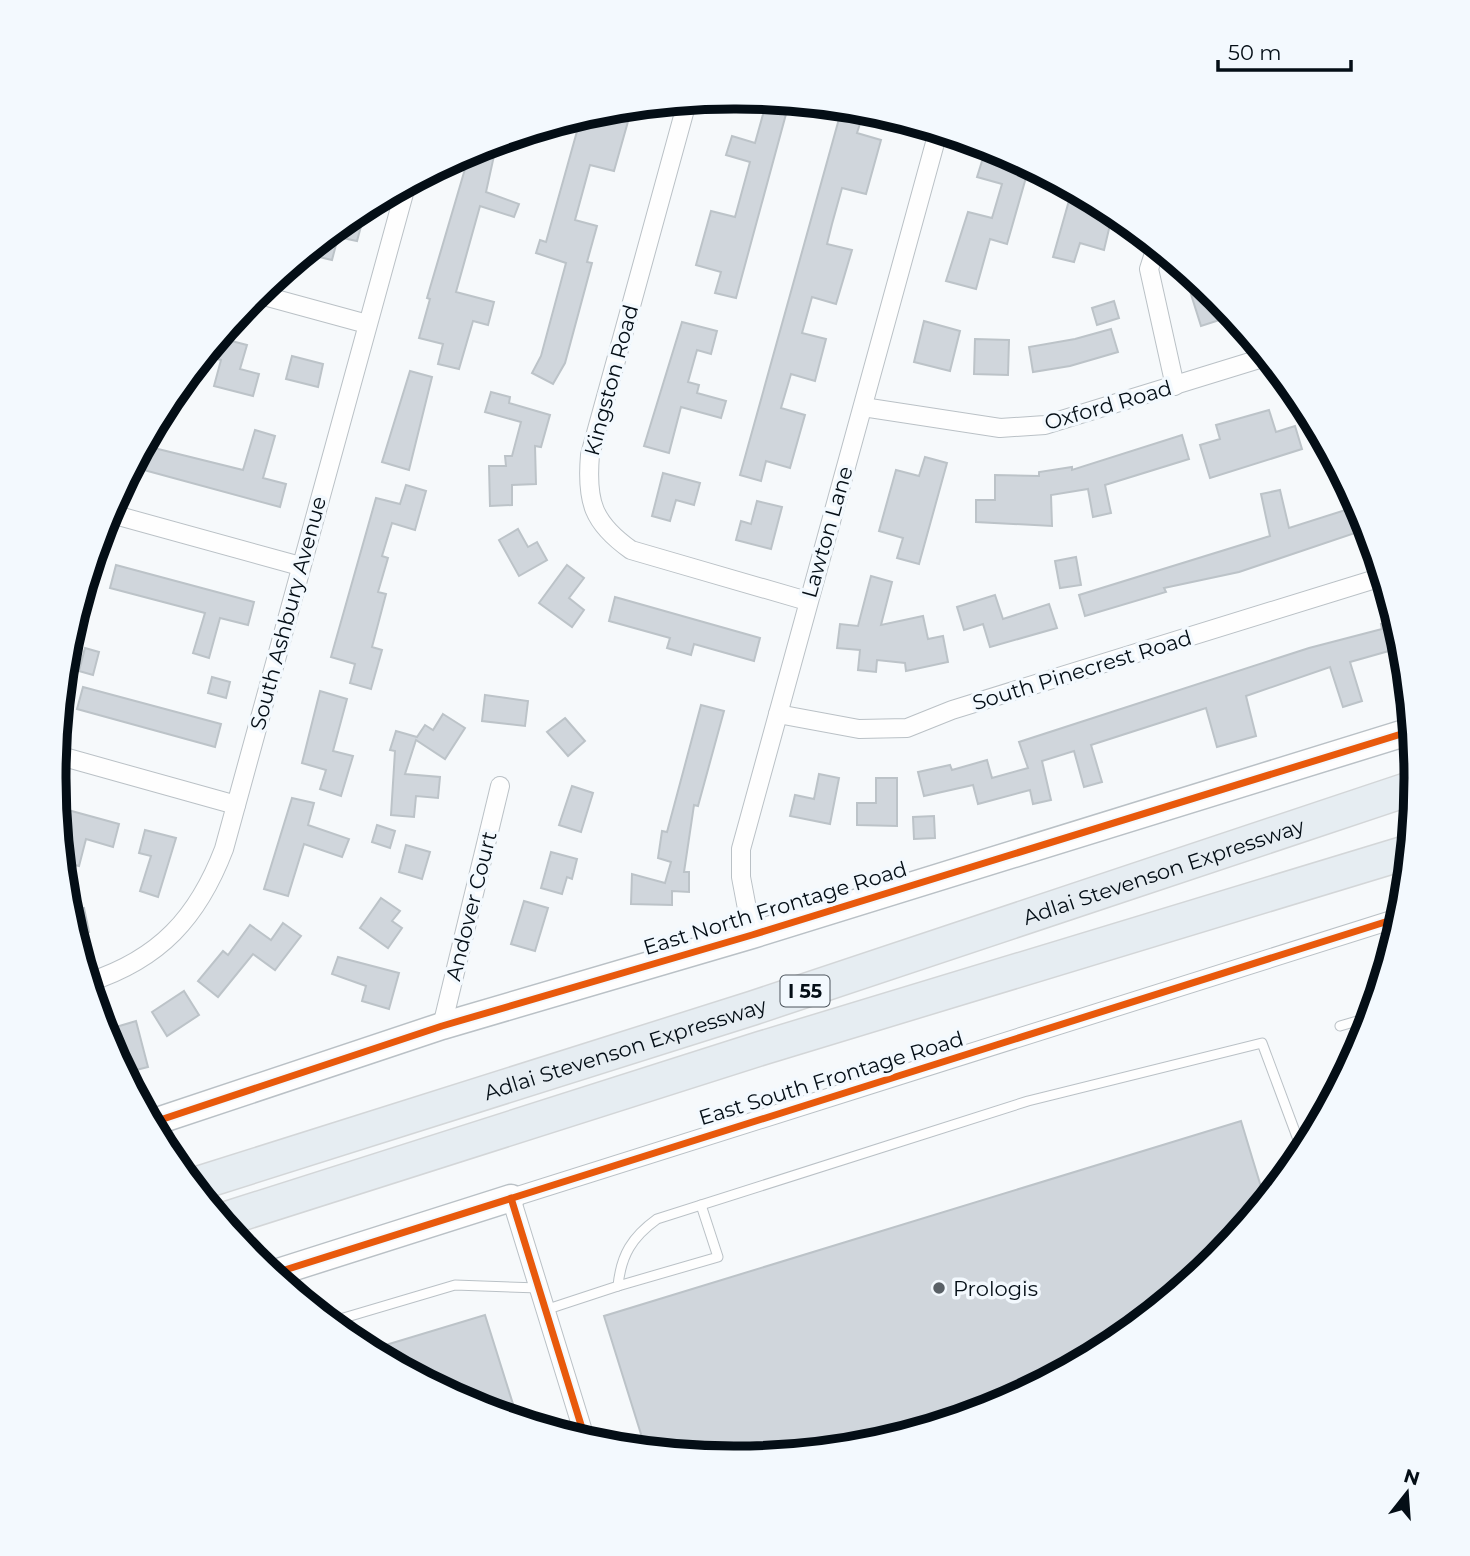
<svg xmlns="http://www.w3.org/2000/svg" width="1470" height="1556" viewBox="0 0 1470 1556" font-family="Montserrat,sans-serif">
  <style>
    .building { fill: #d0d6dc; stroke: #bcc3c8; stroke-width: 2 }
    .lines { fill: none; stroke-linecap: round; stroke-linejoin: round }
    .lane-casing { stroke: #bac1c6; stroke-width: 11 }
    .street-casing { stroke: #bac1c6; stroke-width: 20 }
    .secondary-casing { stroke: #bac1c6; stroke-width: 29 }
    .highway-casing { stroke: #d3d6d8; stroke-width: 36 }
    .lane { stroke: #fefefe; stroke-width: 9 }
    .street { stroke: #fefefe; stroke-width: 18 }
    .secondary { stroke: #fefefe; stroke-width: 26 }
    .highway { stroke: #e6edf2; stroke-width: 33 }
    .cycleway-casing { stroke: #f3f9fe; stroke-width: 11 }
    .cycleway { stroke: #e8590c; stroke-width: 7 }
    .poi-dot { fill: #596066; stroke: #f3f9fe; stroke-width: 2.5 }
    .labels { text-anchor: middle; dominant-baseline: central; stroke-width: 7; stroke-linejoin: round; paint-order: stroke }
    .shield { fill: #f3f9fe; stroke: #4c545c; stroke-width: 2 }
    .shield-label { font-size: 19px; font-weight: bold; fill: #040e16 }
    .street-label { font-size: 21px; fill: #040e16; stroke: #f3f9fe }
    .poi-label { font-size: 21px; fill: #040e16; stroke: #f3f9fe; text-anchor: start }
    .rim { fill: none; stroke: #040e16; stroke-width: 9 }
  </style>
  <rect width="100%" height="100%" fill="#f6f9fb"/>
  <g class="building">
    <polygon points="767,100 789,103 736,298 715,293 721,272 696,265 711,211 735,217 750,162 726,155 732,136 755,143"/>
    <polygon points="842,108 863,114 857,133 881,140 866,194 842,188 832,224 827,244 852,250 836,304 812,297 802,333 826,339 815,381 791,374 781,408 805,415 790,468 766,461 761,481 740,475"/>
    <polygon points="603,110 629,118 614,171 590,165 575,220 597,226 587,262 592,263 565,363 553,384 532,373 541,356 566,263 536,253 540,240 546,242 581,117"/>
    <polygon points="497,142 486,192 519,204 514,217 480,206 456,292 494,302 488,325 473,321 459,369 438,364 443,344 419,338 430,299 427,298 470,152"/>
    <polygon points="1009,156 1029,167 1007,244 990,239 976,289 946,281 968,212 992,218 1002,184 977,177 983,158 1007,164"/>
    <polygon points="1072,190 1113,212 1104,250 1080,243 1074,262 1053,257"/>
    <polygon points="352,216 363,219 357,241 338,237 332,260 306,254"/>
    <polygon points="1183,269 1217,297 1232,316 1201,326"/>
    <polygon points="1114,301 1119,318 1097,325 1092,308"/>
    <polygon points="924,321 960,331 950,371 914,362"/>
    <polygon points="682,322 717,331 711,354 697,350 688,382 699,385 697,393 726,401 721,418 681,407 669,453 644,446"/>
    <polygon points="1111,329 1118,352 1070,366 1033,372 1029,347 1075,339"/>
    <polygon points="220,338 247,345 240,369 259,374 253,396 214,386 221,360 205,356"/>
    <polygon points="975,339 1009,340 1008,375 974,374"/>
    <polygon points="292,356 323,364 318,387 286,379"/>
    <polygon points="410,371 432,377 409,470 382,462"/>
    <polygon points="491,392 510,397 509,403 550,415 541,447 535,446 536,484 512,485 512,505 490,506 489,466 506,466 505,456 512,456 521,422 485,412"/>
    <polygon points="1269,410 1276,432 1295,426 1302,449 1210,478 1200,445 1220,439 1216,425"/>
    <polygon points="255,430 275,436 263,478 286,484 280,507 144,470 150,447 243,470"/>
    <polygon points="1182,435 1189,459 1105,485 1111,513 1093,517 1088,489 1051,495 1052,526 976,522 976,500 995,500 995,475 1039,476 1039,472 1072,467 1072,470"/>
    <polygon points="925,457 947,463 919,564 897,558 903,538 879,531 896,470 919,476"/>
    <polygon points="663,473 700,483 694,505 676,500 670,521 652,516"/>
    <polygon points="406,485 426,491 415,530 392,523 382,556 388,558 378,592 386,594 372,647 382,650 371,689 350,683 355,664 331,657 376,498 400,504"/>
    <polygon points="1280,490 1289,528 1358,506 1367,529 1239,572 1164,588 1166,592 1085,616 1079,595 1270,536 1261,494"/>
    <polygon points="757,501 782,507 771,549 736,540 741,521 751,524"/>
    <polygon points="518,529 528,547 537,542 547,560 519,576 499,540"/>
    <polygon points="1076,557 1081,585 1060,588 1055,561"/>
    <polygon points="116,565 254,602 248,625 220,618 209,658 193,653 205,613 110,588"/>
    <polygon points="567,565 584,578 569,598 584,610 572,627 539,603"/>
    <polygon points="871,576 892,582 881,625 923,616 928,639 943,636 948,662 906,671 905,663 877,660 876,672 858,670 860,650 837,648 840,624 858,626"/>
    <polygon points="995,595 1003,619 1049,604 1057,628 990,647 983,624 964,630 957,607"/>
    <polygon points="615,597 760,638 754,661 694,644 691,655 667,648 670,638 609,621"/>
    <polygon points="1395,621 1403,647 1350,662 1362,701 1343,707 1330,667 1246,696 1256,736 1217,747 1206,708 1091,745 1102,782 1084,787 1074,751 1042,761 1051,800 1033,804 1030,790 978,804 973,785 924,796 918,772 950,765 952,770 987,760 992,778 1028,768 1019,742 1309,648 1382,629 1381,624"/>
    <polygon points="85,648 99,652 93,675 79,671"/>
    <polygon points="212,677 230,682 226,698 208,693"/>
    <polygon points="83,687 221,724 215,747 77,709"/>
    <polygon points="320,691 347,699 333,751 353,756 341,796 320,789 326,770 302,763"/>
    <polygon points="485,695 528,701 525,726 482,721"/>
    <polygon points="701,705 724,711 698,806 694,805 684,872 689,872 689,892 672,891 672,905 631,904 632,874 665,883 671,862 658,858 662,831 667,832"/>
    <polygon points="443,714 465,728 445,759 416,740 405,774 440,777 438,798 416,796 414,817 391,815 395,751 390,750 396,731 417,737 425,725 433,730"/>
    <polygon points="565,718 585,741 568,756 547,732"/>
    <polygon points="819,774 839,778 830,824 790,816 795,795 814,799"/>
    <polygon points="876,778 897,778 897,826 857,825 857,803 876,803"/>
    <polygon points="572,786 593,793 581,832 559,825"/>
    <polygon points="292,798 314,803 308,825 349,839 342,857 304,844 288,896 264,889"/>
    <polygon points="57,807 119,824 113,847 86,839 79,866 62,862"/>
    <polygon points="934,816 935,838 914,839 913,817"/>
    <polygon points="377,825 395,831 390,848 372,842"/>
    <polygon points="145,830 176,838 158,897 140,891 151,856 139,853"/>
    <polygon points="406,845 430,852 422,879 399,872"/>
    <polygon points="551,852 577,859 572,879 567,877 562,894 541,888"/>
    <polygon points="381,898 400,911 392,921 402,928 388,948 360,928"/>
    <polygon points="524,901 548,908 535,951 511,944"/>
    <polygon points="84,908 89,932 75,935 68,912"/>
    <polygon points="283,923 301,936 275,970 253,954 218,997 198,981 223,951 228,955 250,925 271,940"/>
    <polygon points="338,957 399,973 389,1009 362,1001 366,986 332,974"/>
    <polygon points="184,991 199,1015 167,1036 152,1012"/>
    <polygon points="136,1021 148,1067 124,1073 114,1054 122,1052 116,1027"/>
    <polygon points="1241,1121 1265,1200 1216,1260 1113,1344 995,1407 867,1446 735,1459 646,1450 604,1316"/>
    <polygon points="485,1315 518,1420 474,1407 369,1350"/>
  </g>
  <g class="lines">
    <g class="lane-casing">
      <g id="lane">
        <polyline points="1340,1026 1371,1017"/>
        <polyline points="618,1286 718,1257 701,1205"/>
        <path d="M 545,1310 L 618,1286 C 621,1255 632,1237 657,1219 L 1028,1101 L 1262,1043 L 1303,1153"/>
        <polyline points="330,1322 455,1285 539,1288"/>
      </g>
    </g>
    <g class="street-casing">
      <g id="street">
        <path d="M 687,102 L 590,455 C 586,502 593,523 631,550 L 807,601"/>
        <polyline points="1156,247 1149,269 1175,386"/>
        <polyline points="257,294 367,324"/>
        <polyline points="863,407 1000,428 1045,425 1266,357"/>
        <polyline points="108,513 300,566"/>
        <polyline points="778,714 859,729 907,728 952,710 1382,577"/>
        <polyline points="57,755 236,805"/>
        <polyline points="752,935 741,877 741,849 938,132"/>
        <path d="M 89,982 C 160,959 198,917 224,849 L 406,186"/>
        <polyline points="442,1026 500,786"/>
        <polyline points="586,1441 511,1198 1401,917"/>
      </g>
    </g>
    <g class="secondary-casing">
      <g id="secondary">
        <polyline points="151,1123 442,1026 752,935 1411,731"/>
        <polyline points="272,1274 511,1198"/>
      </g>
    </g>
    <g class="highway-casing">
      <g id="highway">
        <path id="s1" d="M 193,1185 L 753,1008 L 1415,787"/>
        <polyline points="222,1220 762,1048 1408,852"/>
      </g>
    </g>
    <use href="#lane" class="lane"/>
    <use href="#street" class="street"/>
    <use href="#secondary" class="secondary"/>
    <use href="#highway" class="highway"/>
    <g class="cycleway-casing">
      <g id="cycleway">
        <polyline points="151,1123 442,1026 752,935 1411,731"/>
        <polyline points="511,1198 586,1441"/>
        <polyline points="272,1274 1401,917"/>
      </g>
    </g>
    <use href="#cycleway" class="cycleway"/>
  </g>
  <circle class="poi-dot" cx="939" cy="1288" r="7"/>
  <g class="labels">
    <rect class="shield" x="780.5" y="975.5" width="49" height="31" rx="5"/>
    <g class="shield-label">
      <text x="805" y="991">I 55</text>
    </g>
    <g class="street-label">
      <text transform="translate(611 380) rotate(-75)">Kingston Road</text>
      <text transform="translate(1108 405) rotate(-16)">Oxford Road</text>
      <text transform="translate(827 532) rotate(-74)">Lawton Lane</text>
      <text transform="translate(288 613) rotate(-75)">South Ashbury Avenue</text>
      <text transform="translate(1082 670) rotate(-17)">South Pinecrest Road</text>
      <text stroke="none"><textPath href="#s1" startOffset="1020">Adlai Stevenson Expressway</textPath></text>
      <text transform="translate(471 906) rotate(-76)">Andover Court</text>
      <text transform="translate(775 908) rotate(-17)">East North Frontage Road</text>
      <text stroke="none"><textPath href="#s1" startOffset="453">Adlai Stevenson Expressway</textPath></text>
      <text transform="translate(831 1078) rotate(-17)">East South Frontage Road</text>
    </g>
    <g class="poi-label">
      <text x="953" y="1288">Prologis</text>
    </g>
  </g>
  <path d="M0 0H1470V1556H0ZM734 109H736A668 668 0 0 1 1404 777V778A668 668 0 0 1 736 1446H734A668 668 0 0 1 66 778V777A668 668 0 0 1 734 109Z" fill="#f3f9fe" fill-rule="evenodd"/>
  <path class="rim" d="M734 109H736A668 668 0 0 1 1404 777V778A668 668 0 0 1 736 1446H734A668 668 0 0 1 66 778V777A668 668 0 0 1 734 109Z"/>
  <g transform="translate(1407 1493) rotate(17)" stroke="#f3f9fe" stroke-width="5" paint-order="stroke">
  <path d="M0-5L12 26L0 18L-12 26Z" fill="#040e16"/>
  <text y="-10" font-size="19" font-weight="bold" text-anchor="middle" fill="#040e16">N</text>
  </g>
  <path d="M1218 60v10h133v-10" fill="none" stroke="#040e16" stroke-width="3.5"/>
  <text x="1228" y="60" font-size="21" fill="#040e16" stroke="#f3f9fe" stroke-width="5" paint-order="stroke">50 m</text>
</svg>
